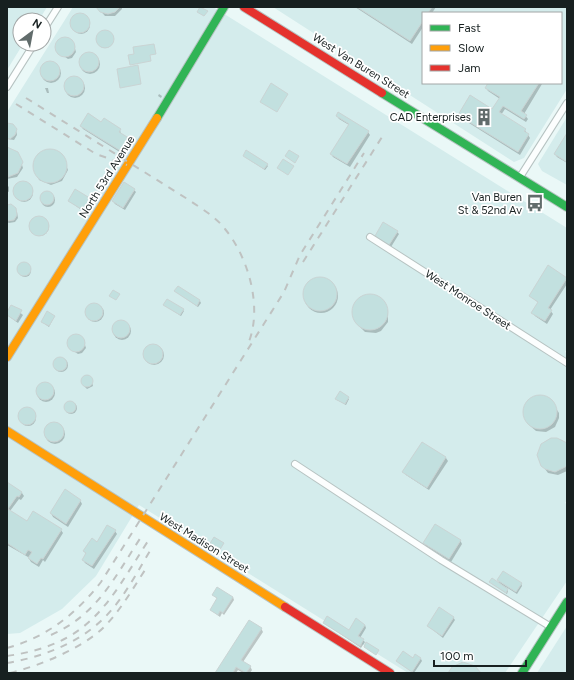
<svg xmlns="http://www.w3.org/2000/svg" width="574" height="680" viewBox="0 0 574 680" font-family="Figtree,sans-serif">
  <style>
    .built { fill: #d4ecec; fill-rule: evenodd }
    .shadow { fill: #0003 }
    .building { fill: #c2e0df; stroke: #cad4d4 }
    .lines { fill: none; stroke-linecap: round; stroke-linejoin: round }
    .street-casing { stroke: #b7c3c2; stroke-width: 8 }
    .fast-casing { stroke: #b7c3c2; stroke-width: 10 }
    .slow-casing { stroke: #b7c3c2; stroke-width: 10 }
    .jam-casing { stroke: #b7c3c2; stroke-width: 10 }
    .street { stroke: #fcfefe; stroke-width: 6 }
    .fast { stroke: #30b455; stroke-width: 8 }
    .slow { stroke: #ff9f0a; stroke-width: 8 }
    .jam { stroke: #e5322d; stroke-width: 8 }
    .rail { stroke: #bfc2c1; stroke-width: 2; stroke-dasharray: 7 7; stroke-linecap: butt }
    .labels { text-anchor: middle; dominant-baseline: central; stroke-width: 3.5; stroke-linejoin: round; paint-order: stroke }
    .street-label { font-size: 11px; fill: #172020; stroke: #fff }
    .poi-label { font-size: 11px; fill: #172020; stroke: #fff; text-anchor: end }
  </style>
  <rect width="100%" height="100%" fill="#eaf8f7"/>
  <g class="built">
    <polygon points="7,7 47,7 39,20 20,20 20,44 23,44 7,70"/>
    <polygon points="73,7 213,7 567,228 567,349 565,352 567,353 567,500 565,503 567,504 567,581 505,673 408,673 139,505 96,576 62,609 20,633 7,634 7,112"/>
    <path d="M 273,7 L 567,7 L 567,89 L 524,158 L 514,162 ZM 423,13 L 561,13 L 561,83 L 423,83 Z"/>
    <polygon points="567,117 567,185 542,171 538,164"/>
    <polygon points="567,626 567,673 537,673"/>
  </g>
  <g class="shadow">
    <polygon points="97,7 122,7 122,9 115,16 105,16"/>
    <polygon points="355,7 436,7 432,13 423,13 423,27 412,44"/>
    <circle cx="81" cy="25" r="9"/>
    <circle cx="105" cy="40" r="8"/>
    <polygon points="65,38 74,45 76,52 72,58 68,59 58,52 57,45 59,41"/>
    <circle cx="90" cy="64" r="10"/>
    <circle cx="51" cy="73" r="10"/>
    <circle cx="75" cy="88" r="10"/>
    <polygon points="489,83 542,84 524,114 528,119 526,122 505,109 501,115 525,130 530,138 520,155 461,118 459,115 493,110 500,99 488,91 486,88"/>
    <polygon points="45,88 48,88 49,93 47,93"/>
    <polygon points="159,94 162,96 161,98 158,96"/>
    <polygon points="337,116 368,132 370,135 350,167 333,157 331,154 349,125 339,119"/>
    <polygon points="102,123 120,130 121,134 131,141 133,144 126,156 83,129 81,126"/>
    <polygon points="7,125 16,130 17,135 14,140 7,139"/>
    <polygon points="567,135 567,163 557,157 555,154"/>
    <polygon points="7,149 10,149 19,155 23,168 17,177 7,179"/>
    <polygon points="50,150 62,155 68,170 62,181 51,185 39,180 33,165 38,154"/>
    <polygon points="245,157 267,165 268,166 265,170"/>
    <circle cx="24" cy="193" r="9"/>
    <polygon points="7,185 9,187 9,192 7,191"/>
    <polygon points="134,190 136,192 125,210 115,204 113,201"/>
    <circle cx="48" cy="200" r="7"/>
    <polygon points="92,200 94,203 87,214 69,201"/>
    <polygon points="7,206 15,209 17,212 18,218 15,222 9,223 7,222"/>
    <circle cx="40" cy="227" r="9"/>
    <polygon points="397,232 399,234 391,247 376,236"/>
    <circle cx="25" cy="271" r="6"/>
    <polygon points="567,278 567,284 550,310 553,314 547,324 535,316 533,313 539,303 530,296"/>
    <circle cx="321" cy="296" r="17"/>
    <polygon points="175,291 200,301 201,303 198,307"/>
    <polygon points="367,296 378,298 388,311 388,322 381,331 376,333 365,332 357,324 353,315 355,305 362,297"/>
    <circle cx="95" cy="313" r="9"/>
    <polygon points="164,305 183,310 184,311 181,316"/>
    <polygon points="12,306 23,315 18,323 7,315"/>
    <polygon points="54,317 49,327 42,322"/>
    <circle cx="122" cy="331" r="9"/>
    <polygon points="77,335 83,339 86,348 82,353 78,354 69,348 68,342 71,336"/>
    <circle cx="154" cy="355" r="10"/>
    <circle cx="61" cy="365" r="7"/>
    <polygon points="88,375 91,378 93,386 87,389 84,386 82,380 84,376"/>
    <circle cx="46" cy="393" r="9"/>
    <polygon points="340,393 349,399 346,405 337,400"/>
    <polygon points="539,395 550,399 559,413 559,418 555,427 546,432 536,431 528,424 524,410 529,400"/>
    <circle cx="71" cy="408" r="6"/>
    <circle cx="28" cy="418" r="8"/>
    <circle cx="55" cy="434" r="10"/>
    <polygon points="557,439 562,440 567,446 567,471 558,475 548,473 539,461 539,450 546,441"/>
    <polygon points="422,443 446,458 448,461 429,490 406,475 404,472"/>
    <polygon points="7,483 22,493 24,496 21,500 19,499 10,511 27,522 61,530 63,533 45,562 43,560 39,567 31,562 28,557 7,545"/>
    <polygon points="80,500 82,504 68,527 53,517 51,513"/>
    <polygon points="115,531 117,534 94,569 85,563 83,560 86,554 84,551"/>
    <polygon points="460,540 462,544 451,562 426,546 424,543"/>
    <polygon points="498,580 521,583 522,586 517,594 506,587 508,591 507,594 490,582 501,586"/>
    <polygon points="213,595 233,597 234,600 224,615 222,613 220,617 211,610 218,599"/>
    <polygon points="453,617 455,620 443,638 428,626"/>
    <polygon points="324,623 349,631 365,625 366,628 360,638 365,642 361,648"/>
    <polygon points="261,628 263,632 243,662 250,666 252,670 250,673 243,673 238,670 236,673 217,673"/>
    <polygon points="421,659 422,661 414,673 397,661"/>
  </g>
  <g class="building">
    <polygon points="96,7 120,7 115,12 108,14 100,12"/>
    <polygon points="200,7 208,11 204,16 197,12"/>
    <polygon points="357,7 432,7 428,13 423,13 423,21 410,41"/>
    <circle cx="80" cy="23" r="10"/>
    <circle cx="105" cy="39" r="9"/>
    <circle cx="65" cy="47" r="10"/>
    <polygon points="154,44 156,54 150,55 151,61 130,65 128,55 134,54 133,47"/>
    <circle cx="89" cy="62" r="10"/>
    <circle cx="50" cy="71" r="10"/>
    <polygon points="138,65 141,84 120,88 117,69"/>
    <circle cx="74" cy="86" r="10"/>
    <polygon points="271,83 288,94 277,112 260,102"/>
    <polygon points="488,83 539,83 521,111 527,115 524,119 503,106 499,112 526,129 524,131 529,134 518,152 458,115 470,95 492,109 500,97 485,88"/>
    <polygon points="338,112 369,131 347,164 330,154 349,124 336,116"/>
    <polygon points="88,113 101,122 104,118 121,129 119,132 132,140 124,153 80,126"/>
    <polygon points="7,123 13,124 17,129 15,135 10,139 7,138"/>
    <polygon points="567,133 567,162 554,154"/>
    <polygon points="7,147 18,152 23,162 18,173 8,177"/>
    <circle cx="50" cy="166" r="17"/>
    <polygon points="246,150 268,164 264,169 243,156"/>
    <polygon points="289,150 299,156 295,163 285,156"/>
    <polygon points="283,159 294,166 288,175 277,168"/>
    <circle cx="23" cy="191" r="10"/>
    <polygon points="124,182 135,189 123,208 112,201"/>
    <polygon points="75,189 93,200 86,212 68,201"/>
    <circle cx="47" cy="198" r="7"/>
    <polygon points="11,204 16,208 17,215 14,220 7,221 7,205"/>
    <circle cx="39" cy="226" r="10"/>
    <polygon points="383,222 398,231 389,245 375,236"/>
    <circle cx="24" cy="269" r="7"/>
    <polygon points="548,265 567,278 548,308 552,310 545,321 531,313 538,302 529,296"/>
    <circle cx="320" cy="294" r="17"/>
    <polygon points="178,286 200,300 197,306 174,291"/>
    <polygon points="113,290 120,294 116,300 109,296"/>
    <circle cx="370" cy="312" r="18"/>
    <polygon points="167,299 184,309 180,315 163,305"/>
    <circle cx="94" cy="312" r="9"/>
    <polygon points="11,305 22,310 16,321 7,315 7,312"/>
    <polygon points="47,311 55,316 49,326 41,322"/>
    <circle cx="121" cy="329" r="9"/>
    <circle cx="76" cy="343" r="9"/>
    <circle cx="153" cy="354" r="10"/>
    <circle cx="60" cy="364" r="7"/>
    <circle cx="87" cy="381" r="6"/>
    <circle cx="45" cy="391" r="9"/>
    <polygon points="340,391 349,397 345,404 335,399"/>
    <circle cx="540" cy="412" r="17"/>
    <circle cx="70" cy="407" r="6"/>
    <circle cx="27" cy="416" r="9"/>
    <circle cx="54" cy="432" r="10"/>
    <polygon points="551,438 557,438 567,443 567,466 555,472 545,469 541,466 537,455 541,444"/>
    <polygon points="422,442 446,457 427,488 402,472"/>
    <polygon points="7,482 22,492 19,497 17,496 8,509 27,521 33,511 62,529 43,559 41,558 37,564 28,558 32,552 28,550 25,555 7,543"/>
    <polygon points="65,489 81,500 66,524 50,513"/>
    <polygon points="435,524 461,540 449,559 423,543"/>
    <polygon points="107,525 116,530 92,566 82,560 86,553 83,551 92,538 97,542"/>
    <polygon points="214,537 224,543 219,551 209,545"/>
    <polygon points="503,571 522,583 516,592 497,580"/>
    <polygon points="492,578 508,589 506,593 489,582"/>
    <polygon points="217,587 233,597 223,613 220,611 218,615 210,610 217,598 212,595"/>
    <polygon points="439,607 454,617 442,636 427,626"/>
    <polygon points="327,616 349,630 356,618 365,625 358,636 364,639 360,646 323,623"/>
    <polygon points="249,620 262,628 241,660 251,666 246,673 236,667 233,673 215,673"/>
    <polygon points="366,642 379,650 376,655 364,647"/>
    <polygon points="403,651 413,658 415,654 421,658 412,672 396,661"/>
    <polygon points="463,662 475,666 481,673 448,673 452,667"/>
  </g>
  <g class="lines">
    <g class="street-casing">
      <g id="street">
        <polyline points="44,29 58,7"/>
        <polyline points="7,87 34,44"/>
        <polyline points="520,177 567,103"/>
        <polyline points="370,237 567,363"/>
        <polyline points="295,464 441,560 551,627"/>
      </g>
    </g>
    <g class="fast-casing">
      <g id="fast">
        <polyline points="382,93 567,207"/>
        <polyline points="157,118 224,7"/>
        <polyline points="522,673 567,602"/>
      </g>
    </g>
    <g class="slow-casing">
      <g id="slow">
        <polyline points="7,357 157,118"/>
        <polyline points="7,431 285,607"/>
      </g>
    </g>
    <g class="jam-casing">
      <g id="jam">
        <polyline points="244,7 382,93"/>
        <polyline points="285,607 390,673"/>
      </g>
    </g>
    <use href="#street" class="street"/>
    <use href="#fast" class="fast"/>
    <use href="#slow" class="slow"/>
    <use href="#jam" class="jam"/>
    <g class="rail">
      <path d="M 26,98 L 189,200 C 202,209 216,217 225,229 C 249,258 263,309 248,344"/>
      <polyline points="16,104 96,154 127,165"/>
      <polyline points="303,262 382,137"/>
      <path d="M 51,635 C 97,615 115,577 141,537"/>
      <path d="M 7,648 C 47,637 76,614 101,582 L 284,292 L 300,255 L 364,153"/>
      <path d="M 7,656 C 90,644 107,605 148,541"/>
      <path d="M 7,663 C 42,657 77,644 103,619 C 124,599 138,570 153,546"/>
      <path d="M 10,673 C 39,666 83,648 104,627 C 121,610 133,588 147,567"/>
    </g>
  </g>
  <defs>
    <g id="building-bare" transform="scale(1.38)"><path d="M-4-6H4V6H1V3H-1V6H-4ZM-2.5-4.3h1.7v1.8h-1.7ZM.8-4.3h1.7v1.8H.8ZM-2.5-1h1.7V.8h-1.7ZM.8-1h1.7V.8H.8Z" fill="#616c6b" stroke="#fff" stroke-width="2.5" paint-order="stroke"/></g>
    <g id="bus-bare" transform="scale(1.38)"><path d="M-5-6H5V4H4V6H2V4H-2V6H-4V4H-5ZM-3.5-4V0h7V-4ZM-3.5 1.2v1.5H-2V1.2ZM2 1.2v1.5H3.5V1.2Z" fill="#616c6b" stroke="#fff" stroke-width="2.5" paint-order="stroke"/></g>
  </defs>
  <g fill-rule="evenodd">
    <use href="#building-bare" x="484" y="117"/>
    <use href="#bus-bare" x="535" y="203"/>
  </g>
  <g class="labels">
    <g class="street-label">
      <text transform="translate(361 66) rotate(32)">West Van Buren Street</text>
      <text transform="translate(107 177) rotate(-58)">North 53rd Avenue</text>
      <text transform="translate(468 300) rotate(33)">West Monroe Street</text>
      <text transform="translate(204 543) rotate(32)">West Madison Street</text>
    </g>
    <g class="poi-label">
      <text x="471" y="117">CAD Enterprises</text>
      <text x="522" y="197">Van Buren<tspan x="522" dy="13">St &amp; 52nd Av</tspan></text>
    </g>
  </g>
  <rect width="574" height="680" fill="none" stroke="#172020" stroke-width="16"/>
  <rect x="422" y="12" width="140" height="72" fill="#ffffff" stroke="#a2a6a6"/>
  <rect x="430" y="25" width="20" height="6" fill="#30b455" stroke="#a2a6a6"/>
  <text x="458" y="32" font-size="12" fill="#172020">Fast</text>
  <rect x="430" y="45" width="20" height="6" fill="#ff9f0a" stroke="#a2a6a6"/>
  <text x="458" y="52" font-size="12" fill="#172020">Slow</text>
  <rect x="430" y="65" width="20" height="6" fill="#e5322d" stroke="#a2a6a6"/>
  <text x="458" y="72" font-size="12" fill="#172020">Jam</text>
  <g transform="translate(32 32) rotate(32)"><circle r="19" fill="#ffffff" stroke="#a2a6a6"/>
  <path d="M0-3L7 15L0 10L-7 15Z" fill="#616c6b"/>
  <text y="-6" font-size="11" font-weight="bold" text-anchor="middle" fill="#172020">N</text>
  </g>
  <path d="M434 660v6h92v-6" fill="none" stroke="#172020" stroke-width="2"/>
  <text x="440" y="660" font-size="12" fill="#172020" stroke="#ffffff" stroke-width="3" paint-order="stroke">100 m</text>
</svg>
